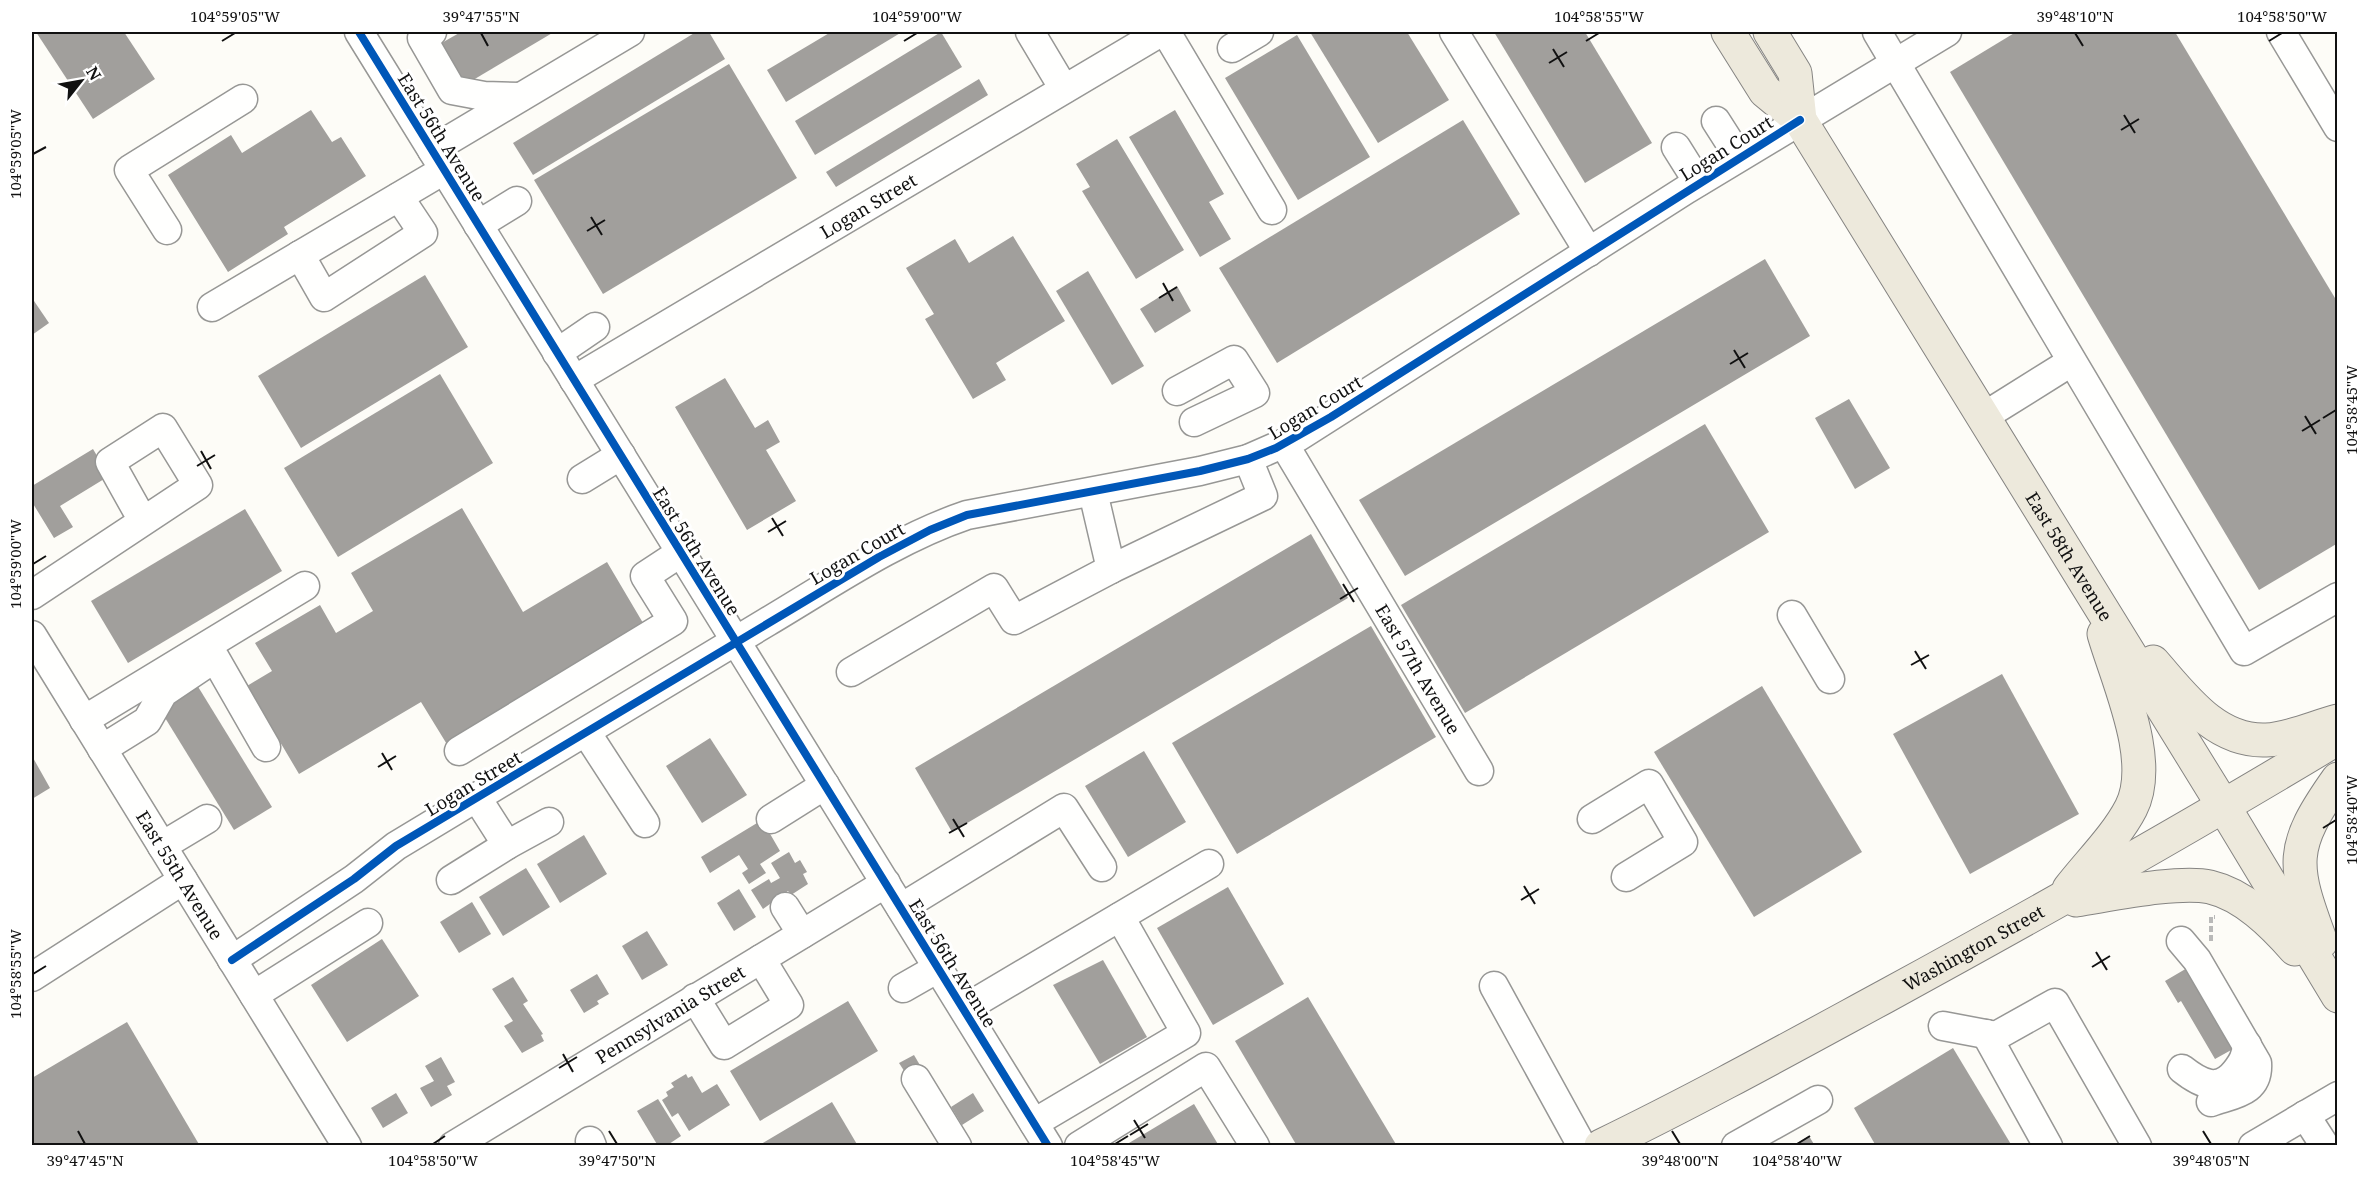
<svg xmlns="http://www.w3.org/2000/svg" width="2369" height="1177" viewBox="0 0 2369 1177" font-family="'Noto Serif',serif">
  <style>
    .building { fill: #a19f9c }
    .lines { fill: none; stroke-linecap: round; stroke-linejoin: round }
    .minor-casing { stroke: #979795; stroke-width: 31 }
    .major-casing { stroke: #858482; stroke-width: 35 }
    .path { stroke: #b9b9b8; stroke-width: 4; stroke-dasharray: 6 3; stroke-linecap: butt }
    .minor { stroke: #fffffe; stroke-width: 28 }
    .major { stroke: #ede9dc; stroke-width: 33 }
    .cycleway-casing { stroke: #fff; stroke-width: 11 }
    .cycleway { stroke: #0057b8; stroke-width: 8 }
    .ticks { fill: none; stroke: #111; stroke-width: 2 }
    .labels { text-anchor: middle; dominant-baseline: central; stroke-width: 6; stroke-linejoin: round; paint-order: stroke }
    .street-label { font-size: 18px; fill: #111; stroke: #fff }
    .neatline { fill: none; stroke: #111; stroke-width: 2 }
    .ticks-label { font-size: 15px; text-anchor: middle; fill: #111 }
  </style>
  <rect width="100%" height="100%" fill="#fdfcf7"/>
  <g class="building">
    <polygon points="36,32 124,32 155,79 93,119"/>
    <polygon points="461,32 554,32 463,86 438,45"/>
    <polygon points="696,32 709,32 725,59 533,175 513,143"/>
    <polygon points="831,32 902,32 786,102 767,70"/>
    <polygon points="941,32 962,67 815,155 795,121"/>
    <polygon points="1310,32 1407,32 1449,100 1378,143"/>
    <polygon points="1494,32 1585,32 1652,143 1585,183"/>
    <polygon points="2016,32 2175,32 2338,303 2338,543 2259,590 1950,72"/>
    <polygon points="1297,35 1370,157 1298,200 1225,78"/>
    <polygon points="729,64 797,178 603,294 534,180"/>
    <polygon points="979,79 988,95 836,187 826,172"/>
    <polygon points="311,110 332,142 341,137 366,176 284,227 288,234 228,272 168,175 231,135 242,153"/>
    <polygon points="1175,110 1224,194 1209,202 1231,239 1200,257 1129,137"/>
    <polygon points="1463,120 1520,214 1277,363 1219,268"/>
    <polygon points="1117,139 1184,250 1136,279 1082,191 1090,187 1076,164"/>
    <polygon points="1013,236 1065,321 996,363 1006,380 973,399 925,319 934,314 906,268 955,239 969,263"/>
    <polygon points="1765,259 1810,336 1405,576 1359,500"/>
    <polygon points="1088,271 1144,366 1112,385 1056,291"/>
    <polygon points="425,275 468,347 301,448 258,376"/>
    <polygon points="1177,286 1191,311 1155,333 1140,309"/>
    <polygon points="32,298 49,323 32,335"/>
    <polygon points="440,374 493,463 338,557 284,468"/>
    <polygon points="725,378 755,428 768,420 780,442 766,450 796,501 747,530 675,407"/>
    <polygon points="1849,399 1890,468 1855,489 1815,418"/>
    <polygon points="1705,424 1769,532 1465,713 1401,605"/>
    <polygon points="93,449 109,476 60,506 73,527 54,538 32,502 32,486"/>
    <polygon points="462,508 523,612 607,562 646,628 448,746 421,702 299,774 247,686 272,671 255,643 320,605 336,633 373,611 351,573"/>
    <polygon points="245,509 282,571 128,663 91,601"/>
    <polygon points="1311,534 1348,598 952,832 915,768"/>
    <polygon points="1371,626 1436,737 1237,854 1172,743"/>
    <polygon points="2002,674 2079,814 1970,874 1893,734"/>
    <polygon points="197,685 272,807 234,830 159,708"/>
    <polygon points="1762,686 1862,852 1754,917 1654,752"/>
    <polygon points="710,738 747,795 702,823 666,766"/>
    <polygon points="1144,751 1186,822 1128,857 1085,786"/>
    <polygon points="32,756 50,788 32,799"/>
    <polygon points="762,820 780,851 760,864 766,873 749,884 742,873 748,869 739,855 710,873 701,857"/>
    <polygon points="584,835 607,874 560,903 537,864"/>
    <polygon points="789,852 795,863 800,860 807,872 803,874 808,884 791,895 788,891 763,909 751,890 769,879 771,883 780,878 771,863"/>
    <polygon points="526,868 550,907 503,936 479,897"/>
    <polygon points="1228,887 1284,984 1213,1025 1157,928"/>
    <polygon points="739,889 756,917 734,931 717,903"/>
    <polygon points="472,902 491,934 459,953 440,922"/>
    <polygon points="647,931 668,965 642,980 622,946"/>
    <polygon points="382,939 419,996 347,1042 311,985"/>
    <polygon points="1103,960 1147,1037 1100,1064 1053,985"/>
    <polygon points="2194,964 2242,1044 2215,1059 2181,1001 2178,1003 2165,981"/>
    <polygon points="597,974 609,994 597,1001 599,1004 584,1013 570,990"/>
    <polygon points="513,977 528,1001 523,1004 543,1034 541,1035 544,1041 522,1053 504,1026 513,1021 492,989"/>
    <polygon points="1308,997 1397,1146 1297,1146 1235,1041"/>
    <polygon points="848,1001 878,1051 760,1121 730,1071"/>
    <polygon points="127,1022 200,1146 32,1146 32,1078"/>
    <polygon points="1953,1048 2012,1146 1876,1146 1854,1108"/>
    <polygon points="914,1055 924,1072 910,1080 899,1063"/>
    <polygon points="441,1057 455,1082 447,1086 452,1095 431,1107 420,1088 434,1081 425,1066"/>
    <polygon points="686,1074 688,1078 692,1076 702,1093 717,1084 730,1105 689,1131 678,1113 672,1117 662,1100 668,1096 666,1092 674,1087 671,1083"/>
    <polygon points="396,1093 408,1113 383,1128 371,1108"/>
    <polygon points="973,1093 984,1111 962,1125 951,1107"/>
    <polygon points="658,1099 681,1136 666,1146 658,1146 637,1111"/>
    <polygon points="832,1102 858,1146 758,1146"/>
    <polygon points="1194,1104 1219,1146 1124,1146"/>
    <polygon points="1809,1136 1815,1146 1792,1146"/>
  </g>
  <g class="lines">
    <g class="minor-casing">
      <g id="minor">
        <polyline points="359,32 1048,1146"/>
        <polyline points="432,32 422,38 452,90 484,96 520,97"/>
        <polyline points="1030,32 1064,89"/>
        <polyline points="1166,32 1272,210"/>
        <polyline points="1454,32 1589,252"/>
        <polyline points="1877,32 2244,651 2338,597"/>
        <polyline points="2281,32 2338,127"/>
        <polyline points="1232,48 1259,32"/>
        <polyline points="1716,121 1739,157"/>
        <polyline points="1676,147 1698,182"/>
        <polyline points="432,150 630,32"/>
        <polyline points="478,225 517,201"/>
        <polyline points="167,230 129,170 243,99"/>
        <polyline points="300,255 324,297 423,233 399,197"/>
        <polyline points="212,307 444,170"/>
        <polyline points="557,353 595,327"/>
        <path id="s1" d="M 574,380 L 1161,32"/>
        <polyline points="1177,391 1234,360 1255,393 1194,422"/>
        <polyline points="1983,417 2071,362"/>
        <path id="s2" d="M 1284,444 L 1479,771"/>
        <polyline points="582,479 621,455"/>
        <polyline points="1093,492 1111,569 1263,496 1248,459"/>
        <polyline points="32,595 198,485 163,428 110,462 143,521"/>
        <polyline points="1792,615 1830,679"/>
        <path id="s3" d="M 32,635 L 347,1146"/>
        <polyline points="851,672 994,588 1014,620 1111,569"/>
        <polyline points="84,720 305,586"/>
        <polyline points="586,732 645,823"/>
        <polyline points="102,749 147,721 163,693 215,658 266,747"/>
        <polyline points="459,751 673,621 645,576 680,553"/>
        <polyline points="477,798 507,845 549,822"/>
        <polyline points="771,819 825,785"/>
        <polyline points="1592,819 1649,784 1683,842 1626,877"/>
        <polyline points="162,846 207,819"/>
        <polyline points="451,880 507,845"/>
        <polyline points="785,907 802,934"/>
        <polyline points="901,908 1064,808 1102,867"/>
        <path d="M 2181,941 L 2197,960 L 2257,1063 C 2259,1093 2233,1094 2211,1102"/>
        <path d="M 232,960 L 354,879 L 396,846 C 520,772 643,696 767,622 C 831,584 896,539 967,515 L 1200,471 L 1248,459 L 1298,437 L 1687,189 L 1947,32"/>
        <polyline points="32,977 183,880"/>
        <polyline points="1494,986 1582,1146"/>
        <polyline points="903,988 938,968"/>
        <polyline points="254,995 368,923"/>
        <polyline points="695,998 724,1045 789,1005 761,959"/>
        <polyline points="964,1009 1209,864"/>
        <polyline points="1943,1026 1996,1036 2055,1003 2137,1146"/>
        <polyline points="1986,1034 2048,1146"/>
        <path d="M 2182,1069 C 2201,1084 2219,1093 2236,1071 C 2243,1062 2246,1056 2247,1045"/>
        <polyline points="916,1079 957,1146"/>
        <polyline points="2305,1115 2325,1146"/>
        <polyline points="1034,1123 1186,1033 1120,917"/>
        <polyline points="590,1141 592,1146"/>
        <path id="s4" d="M 453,1146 L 886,883"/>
        <polyline points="1079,1146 1206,1067 1255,1146"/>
        <polyline points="1736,1146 1818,1100"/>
        <polyline points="2253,1146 2338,1096"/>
      </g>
    </g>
    <g class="major-casing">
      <g id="major">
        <path id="s5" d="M 1728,32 L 1765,91 L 1800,120 L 2224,807 L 2338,996"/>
        <polyline points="1770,32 1795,73 1800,120"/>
        <path d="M 2153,662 C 2183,696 2215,742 2266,740 C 2289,739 2315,727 2338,721"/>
        <path d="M 2069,889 C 2089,863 2116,837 2131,808 C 2155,761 2118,682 2104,634"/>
        <path d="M 2076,900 C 2109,895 2179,880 2210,887 C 2244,895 2273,924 2295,949"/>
        <path d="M 2321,942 C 2292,864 2289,848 2338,779"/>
        <path id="s6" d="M 1601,1146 C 1698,1099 1792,1047 1886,996 C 2038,913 2189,828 2338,738"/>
      </g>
    </g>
    <polyline class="path" points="2211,941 2211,917 2215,917"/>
    <use href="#minor" class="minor"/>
    <use href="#major" class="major"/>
    <g class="cycleway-casing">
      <g id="cycleway">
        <polyline points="359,32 1048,1146"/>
        <polyline points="232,960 354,879 396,846 879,557 930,530 967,515 1200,471 1248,459 1276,448 1331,417 1800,120"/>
      </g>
    </g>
    <use href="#cycleway" class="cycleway"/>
  </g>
  <path class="ticks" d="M 481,33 L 488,46M 2075,33 L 2083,46M 222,41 L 235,33M 904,41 L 917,33M 1586,41 L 1599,33M 2269,41 L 2282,33M 1553,49 L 1564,67M 1549,63 L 1567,52M 2124,115 L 2135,133M 2121,130 L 2139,119M 33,154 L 46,147M 591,217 L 602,235M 587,231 L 605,220M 1163,283 L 1173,301M 1159,298 L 1177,287M 1734,350 L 1745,368M 1730,364 L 1748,353M 2305,416 L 2316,434M 2323,418 L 2336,410M 2302,431 L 2320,420M 201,451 L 211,469M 197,466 L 215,455M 772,518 L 783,536M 768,532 L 786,521M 33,564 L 46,556M 1343,584 L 1354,602M 1340,599 L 1358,588M 1915,651 L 1926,669M 1911,665 L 1929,655M 382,753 L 392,770M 378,767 L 396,756M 953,819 L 964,837M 2323,828 L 2336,820M 949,833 L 967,823M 1524,886 L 1535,904M 1521,900 L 1539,889M 2096,952 L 2107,970M 2092,967 L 2110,956M 33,974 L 46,966M 563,1054 L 573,1072M 559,1068 L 577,1057M 1134,1120 L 1145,1138M 78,1131 L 85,1144M 609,1131 L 617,1144M 1672,1131 L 1680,1144M 2203,1131 L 2211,1144M 1130,1135 L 1148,1124M 433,1144 L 445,1136M 1115,1144 L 1128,1136M 1797,1144 L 1810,1136"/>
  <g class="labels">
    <g class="street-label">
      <text transform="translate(442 137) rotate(58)">East 56th Avenue</text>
      <text transform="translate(1726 148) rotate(-32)">Logan Court</text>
      <text stroke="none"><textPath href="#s1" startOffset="342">Logan Street</textPath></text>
      <text transform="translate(1315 407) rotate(-31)">Logan Court</text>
      <text transform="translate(697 551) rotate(58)">East 56th Avenue</text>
      <text transform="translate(857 553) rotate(-30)">Logan Court</text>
      <text stroke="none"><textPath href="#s5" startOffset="628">East 58th Avenue</textPath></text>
      <text stroke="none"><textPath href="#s2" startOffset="262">East 57th Avenue</textPath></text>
      <text transform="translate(473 783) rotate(-31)">Logan Street</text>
      <text stroke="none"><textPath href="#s3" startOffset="282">East 55th Avenue</textPath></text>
      <text stroke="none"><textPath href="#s6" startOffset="422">Washington Street</textPath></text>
      <text transform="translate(953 963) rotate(58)">East 56th Avenue</text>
      <text stroke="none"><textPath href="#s4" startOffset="254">Pennsylvania Street</textPath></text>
    </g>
  </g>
  <rect width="2369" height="1177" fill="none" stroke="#ffffff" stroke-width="66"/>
  <g transform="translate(81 81) rotate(59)" stroke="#ffffff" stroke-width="4.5" paint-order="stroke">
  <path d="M0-4.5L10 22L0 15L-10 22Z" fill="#111111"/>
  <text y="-9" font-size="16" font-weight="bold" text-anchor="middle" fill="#111111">N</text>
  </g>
  <rect x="33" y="33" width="2303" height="1111" class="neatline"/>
  <g class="ticks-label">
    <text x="235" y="22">104°59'05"W</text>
    <text x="481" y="22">39°47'55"N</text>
    <text x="917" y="22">104°59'00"W</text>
    <text x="1599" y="22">104°58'55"W</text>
    <text x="2075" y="22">39°48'10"N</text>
    <text x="2282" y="22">104°58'50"W</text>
    <text transform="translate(16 154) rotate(-90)" y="5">104°59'05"W</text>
    <text transform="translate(2352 410) rotate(-90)" y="5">104°58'45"W</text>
    <text transform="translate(16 564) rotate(-90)" y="5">104°59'00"W</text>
    <text transform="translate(2352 820) rotate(-90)" y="5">104°58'40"W</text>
    <text transform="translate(16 974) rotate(-90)" y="5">104°58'55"W</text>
    <text x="85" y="1166">39°47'45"N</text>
    <text x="433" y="1166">104°58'50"W</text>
    <text x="617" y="1166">39°47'50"N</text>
    <text x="1115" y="1166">104°58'45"W</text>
    <text x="1680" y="1166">39°48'00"N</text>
    <text x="1797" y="1166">104°58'40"W</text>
    <text x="2211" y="1166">39°48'05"N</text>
  </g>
</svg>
